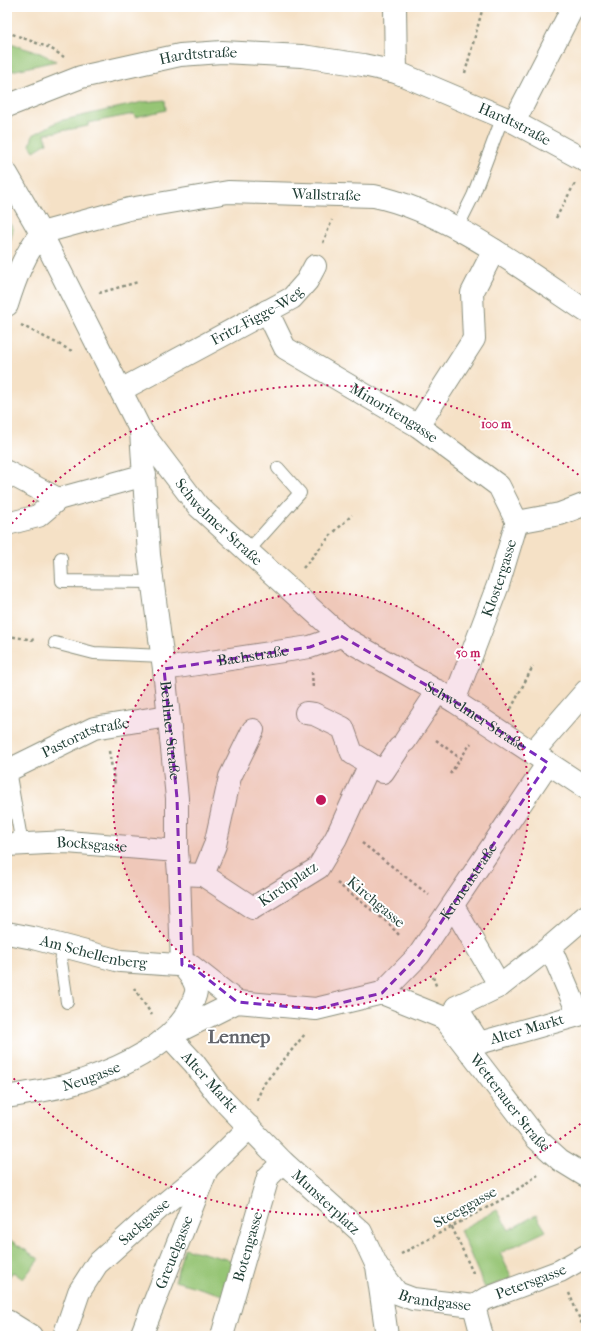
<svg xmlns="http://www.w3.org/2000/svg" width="593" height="1343" viewBox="0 0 593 1343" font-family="'IM FELL French Canon',serif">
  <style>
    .green { fill: #96c574; stroke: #5a8154 }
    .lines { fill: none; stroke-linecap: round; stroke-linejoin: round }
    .lane-casing { stroke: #8a8f7d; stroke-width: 14 }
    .street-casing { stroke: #8a8f7d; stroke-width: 24 }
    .path { stroke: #8a8f7d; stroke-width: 2.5; stroke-dasharray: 3 3; stroke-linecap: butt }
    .lane { stroke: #fff; stroke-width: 12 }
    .street { stroke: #fff; stroke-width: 22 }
    .marked { fill: none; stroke: #7b2cbf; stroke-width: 3; stroke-dasharray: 8 5; stroke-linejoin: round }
    .ring { fill: none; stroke: #c2185b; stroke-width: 2; stroke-dasharray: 2 4 }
    .labels { text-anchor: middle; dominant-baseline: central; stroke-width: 4; stroke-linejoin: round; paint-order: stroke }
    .street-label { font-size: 15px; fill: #1f3d34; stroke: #fff }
    .district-label { font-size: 19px; font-weight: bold; fill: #63656b; stroke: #fff }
    .centre { fill: #c2185b; stroke: #fff; stroke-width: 2 }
    .ring-label { font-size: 12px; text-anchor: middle; font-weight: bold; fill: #c2185b; stroke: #fff; stroke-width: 4; stroke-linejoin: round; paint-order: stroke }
  </style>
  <rect width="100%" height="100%" fill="#fff"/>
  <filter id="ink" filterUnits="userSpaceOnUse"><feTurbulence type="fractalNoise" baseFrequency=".025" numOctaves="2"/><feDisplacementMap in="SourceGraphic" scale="8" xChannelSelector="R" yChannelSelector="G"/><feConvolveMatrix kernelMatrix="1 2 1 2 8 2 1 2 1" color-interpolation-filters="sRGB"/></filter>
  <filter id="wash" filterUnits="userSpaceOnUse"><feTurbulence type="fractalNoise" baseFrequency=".012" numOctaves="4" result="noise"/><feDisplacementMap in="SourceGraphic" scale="16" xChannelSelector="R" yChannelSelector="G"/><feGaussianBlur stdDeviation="0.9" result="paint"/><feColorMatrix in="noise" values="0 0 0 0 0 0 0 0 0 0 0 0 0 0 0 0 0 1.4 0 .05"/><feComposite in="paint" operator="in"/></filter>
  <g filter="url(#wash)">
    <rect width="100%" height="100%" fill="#f5e1c6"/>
    <g class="green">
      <polygon points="7,43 40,53 56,61 7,72"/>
      <polygon points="165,100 166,110 135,117 134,114 88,123 88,126 45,134 47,143 34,151 30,145 33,135 59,121 143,102"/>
      <polygon points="7,219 13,229 7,257"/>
      <polygon points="497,1210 509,1230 536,1215 546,1231 500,1253 512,1278 485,1288 460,1230"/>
      <polygon points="7,1238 39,1259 23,1279 13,1272 8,1278 7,1277"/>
      <polygon points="184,1248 237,1262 227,1296 175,1281"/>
    </g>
  </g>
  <g filter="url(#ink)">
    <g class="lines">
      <g class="lane-casing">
        <g id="lane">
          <polyline points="461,220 473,196 503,116"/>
          <polyline points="248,551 300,493 278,468"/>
          <polyline points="61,558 62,581 153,582"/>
          <polyline points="55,643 94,653 163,656"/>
          <polyline points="9,770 20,833 19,844"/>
          <polyline points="64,945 61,962 67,1002"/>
        </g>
      </g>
      <g class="street-casing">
        <g id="street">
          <polyline points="395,7 396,72"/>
          <path id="s1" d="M 7,106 L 81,77 L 180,55 L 222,52 L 302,56 L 363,65 L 396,72 L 514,122 L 586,161"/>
          <polyline points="514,122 573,7"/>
          <path id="s2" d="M 7,174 L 41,233 L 141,431 L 198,506 L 341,636 L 454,701 L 586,788"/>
          <path id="s3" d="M 41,233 L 129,209 L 228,192 L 374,196 C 447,211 524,270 586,311"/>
          <path d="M 7,305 C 15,279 24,255 41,233"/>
          <path id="s4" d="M 267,311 L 285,348 L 418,426 L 499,486 L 517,522"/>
          <path id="s5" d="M 121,390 L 292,298 L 307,281 L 315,266"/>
          <polyline points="418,426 474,339 472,293 494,250"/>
          <path id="s6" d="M 141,431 L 149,555 L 164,669 L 177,798 L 177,851 L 179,874 L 182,965"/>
          <polyline points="7,472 58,499"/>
          <polyline points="517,522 560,514 586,504"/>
          <polyline points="7,524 38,516 58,499 145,475"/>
          <path id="s7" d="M 164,669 L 310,647 L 341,636"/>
          <path id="s8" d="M 454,701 L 498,585 L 517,522"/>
          <polyline points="405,741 438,691"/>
          <polyline points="533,752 586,691"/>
          <polyline points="370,764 383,772 399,748"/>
          <path id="s9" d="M 7,771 L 94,728 L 168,716"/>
          <path id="s10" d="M 7,845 L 67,842 L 177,851"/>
          <polyline points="179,874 203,875 253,908 318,868 336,838 370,764 352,753 343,728 314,714 306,713"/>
          <polyline points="203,875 215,845 230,777 253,730"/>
          <polyline points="453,906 500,986"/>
          <path id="s11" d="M 7,933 L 33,938 L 120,961 L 191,966 L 237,1002"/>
          <polygon points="550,947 579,1015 479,1043 456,1007 500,986"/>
          <polyline points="550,947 586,916"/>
          <path id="s12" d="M 382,993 L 419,955 L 548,763"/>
          <path id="s13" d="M 7,1097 C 32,1092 60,1089 84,1080 C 122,1067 174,1044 191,1006 C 193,1000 197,994 196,988 C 195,979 187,972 182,965"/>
          <path id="s14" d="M 378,1267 L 397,1293 L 413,1299 L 474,1306"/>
          <path id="s15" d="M 474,1306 L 485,1299 L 560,1271 L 586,1256"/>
          <polyline points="474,1306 482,1336"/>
          <polyline points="7,1321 31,1336"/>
          <path id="s16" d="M 64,1336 L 79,1292 L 97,1264 L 158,1209 L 207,1169 L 250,1127"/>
          <path id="s17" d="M 141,1336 L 207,1169"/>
          <path id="s18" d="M 222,1336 L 268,1177 L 283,1162"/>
          <path id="s19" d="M 387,1336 L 377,1266 L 361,1232 L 283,1162 L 218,1095 L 194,1063 L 169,1036 L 237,1002 L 316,1009 L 382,993 L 444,1018 L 537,1139 L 560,1160 L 586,1176"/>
        </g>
      </g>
      <g class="path">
        <polyline points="7,32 50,48 64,57"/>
        <polyline points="465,73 483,7"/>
        <polyline points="556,218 575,183"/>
        <polyline points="323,243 332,220"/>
        <polyline points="99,293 138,282"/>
        <polyline points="21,325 72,351"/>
        <polyline points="7,568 7,570"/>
        <polyline points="303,568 331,535 352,515"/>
        <polyline points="7,636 35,640"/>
        <polyline points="312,672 313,689"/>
        <polyline points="511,709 533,666"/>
        <polyline points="436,740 461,759"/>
        <polyline points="109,751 115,785"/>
        <polyline points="450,774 471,743"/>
        <polyline points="362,843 429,895"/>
        <polyline points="337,883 387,922 400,936"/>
        <polyline points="433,977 437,988"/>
        <polyline points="134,988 152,1015"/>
        <polyline points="257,1100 263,1085 305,1034"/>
        <polyline points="452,1227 474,1275"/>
        <polyline points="401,1254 508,1196 538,1175"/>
        <polyline points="569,1293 586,1334"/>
      </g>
      <use href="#lane" class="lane"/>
      <use href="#street" class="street"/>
    </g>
  </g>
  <path class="marked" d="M 341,636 L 454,701 L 548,763 L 419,955 L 382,993 L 316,1009 L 237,1002 L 191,966 L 182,965 L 177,798 L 164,669 L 310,647 Z"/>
  <circle cx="321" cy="800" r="208" fill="#c2185b" fill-opacity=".12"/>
  <g class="ring">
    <circle cx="321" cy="800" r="208"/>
    <path d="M585 1120A415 415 0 0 1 8 1072M8 528A415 415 0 0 1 585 480"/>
  </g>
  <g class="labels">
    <g class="street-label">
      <text stroke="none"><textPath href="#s1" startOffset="199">Hardtstraße</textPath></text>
      <text stroke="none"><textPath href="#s1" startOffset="528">Hardtstraße</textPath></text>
      <text stroke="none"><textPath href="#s3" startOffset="290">Wallstraße</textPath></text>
      <text stroke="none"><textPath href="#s5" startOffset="155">Fritz-Figge-Weg</textPath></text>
      <text stroke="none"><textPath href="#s4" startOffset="168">Minoritengasse</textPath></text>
      <text stroke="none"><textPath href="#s2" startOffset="410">Schwelmer Straße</textPath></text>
      <text stroke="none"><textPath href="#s8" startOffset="131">Klostergasse</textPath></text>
      <text stroke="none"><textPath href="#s7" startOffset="90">Bachstraße</textPath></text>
      <text stroke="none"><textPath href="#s2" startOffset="734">Schwelmer Straße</textPath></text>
      <text stroke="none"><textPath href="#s6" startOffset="301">Berliner Straße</textPath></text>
      <text stroke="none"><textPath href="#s9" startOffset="86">Pastoratstraße</textPath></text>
      <text stroke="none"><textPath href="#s10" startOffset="85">Bocksgasse</textPath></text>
      <text stroke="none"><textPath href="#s12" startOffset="142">Kronenstraße</textPath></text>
      <text transform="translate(288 884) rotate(-34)">Kirchplatz</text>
      <text transform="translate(376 902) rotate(40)">Kirchgasse</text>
      <text stroke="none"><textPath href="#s11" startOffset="89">Am Schellenberg</textPath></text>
      <text transform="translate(527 1029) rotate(-16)">Alter Markt</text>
      <text stroke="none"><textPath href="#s13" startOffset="87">Neugasse</textPath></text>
      <text transform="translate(210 1082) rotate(48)">Alter Markt</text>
      <text stroke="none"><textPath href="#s19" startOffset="781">Wetterauer Straße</textPath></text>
      <text transform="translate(326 1202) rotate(43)">Munsterplatz</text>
      <text transform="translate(465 1207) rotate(-29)">Steeggasse</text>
      <text stroke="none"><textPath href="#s16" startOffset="143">Sackgasse</textPath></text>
      <text stroke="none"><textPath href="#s18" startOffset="93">Botengasse</textPath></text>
      <text stroke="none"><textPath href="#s17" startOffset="90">Greuelgasse</textPath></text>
      <text stroke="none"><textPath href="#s15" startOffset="62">Petersgasse</textPath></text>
      <text stroke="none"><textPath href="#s14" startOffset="71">Brandgasse</textPath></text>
    </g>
    <g class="district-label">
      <text x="239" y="1037">Lennep</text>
    </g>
  </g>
  <circle cx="321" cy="800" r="6" class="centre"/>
  <g class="ring-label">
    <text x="496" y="428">100 m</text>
    <text x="468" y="657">50 m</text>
  </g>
  <rect width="593" height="1343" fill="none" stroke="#fff" stroke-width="24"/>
</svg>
